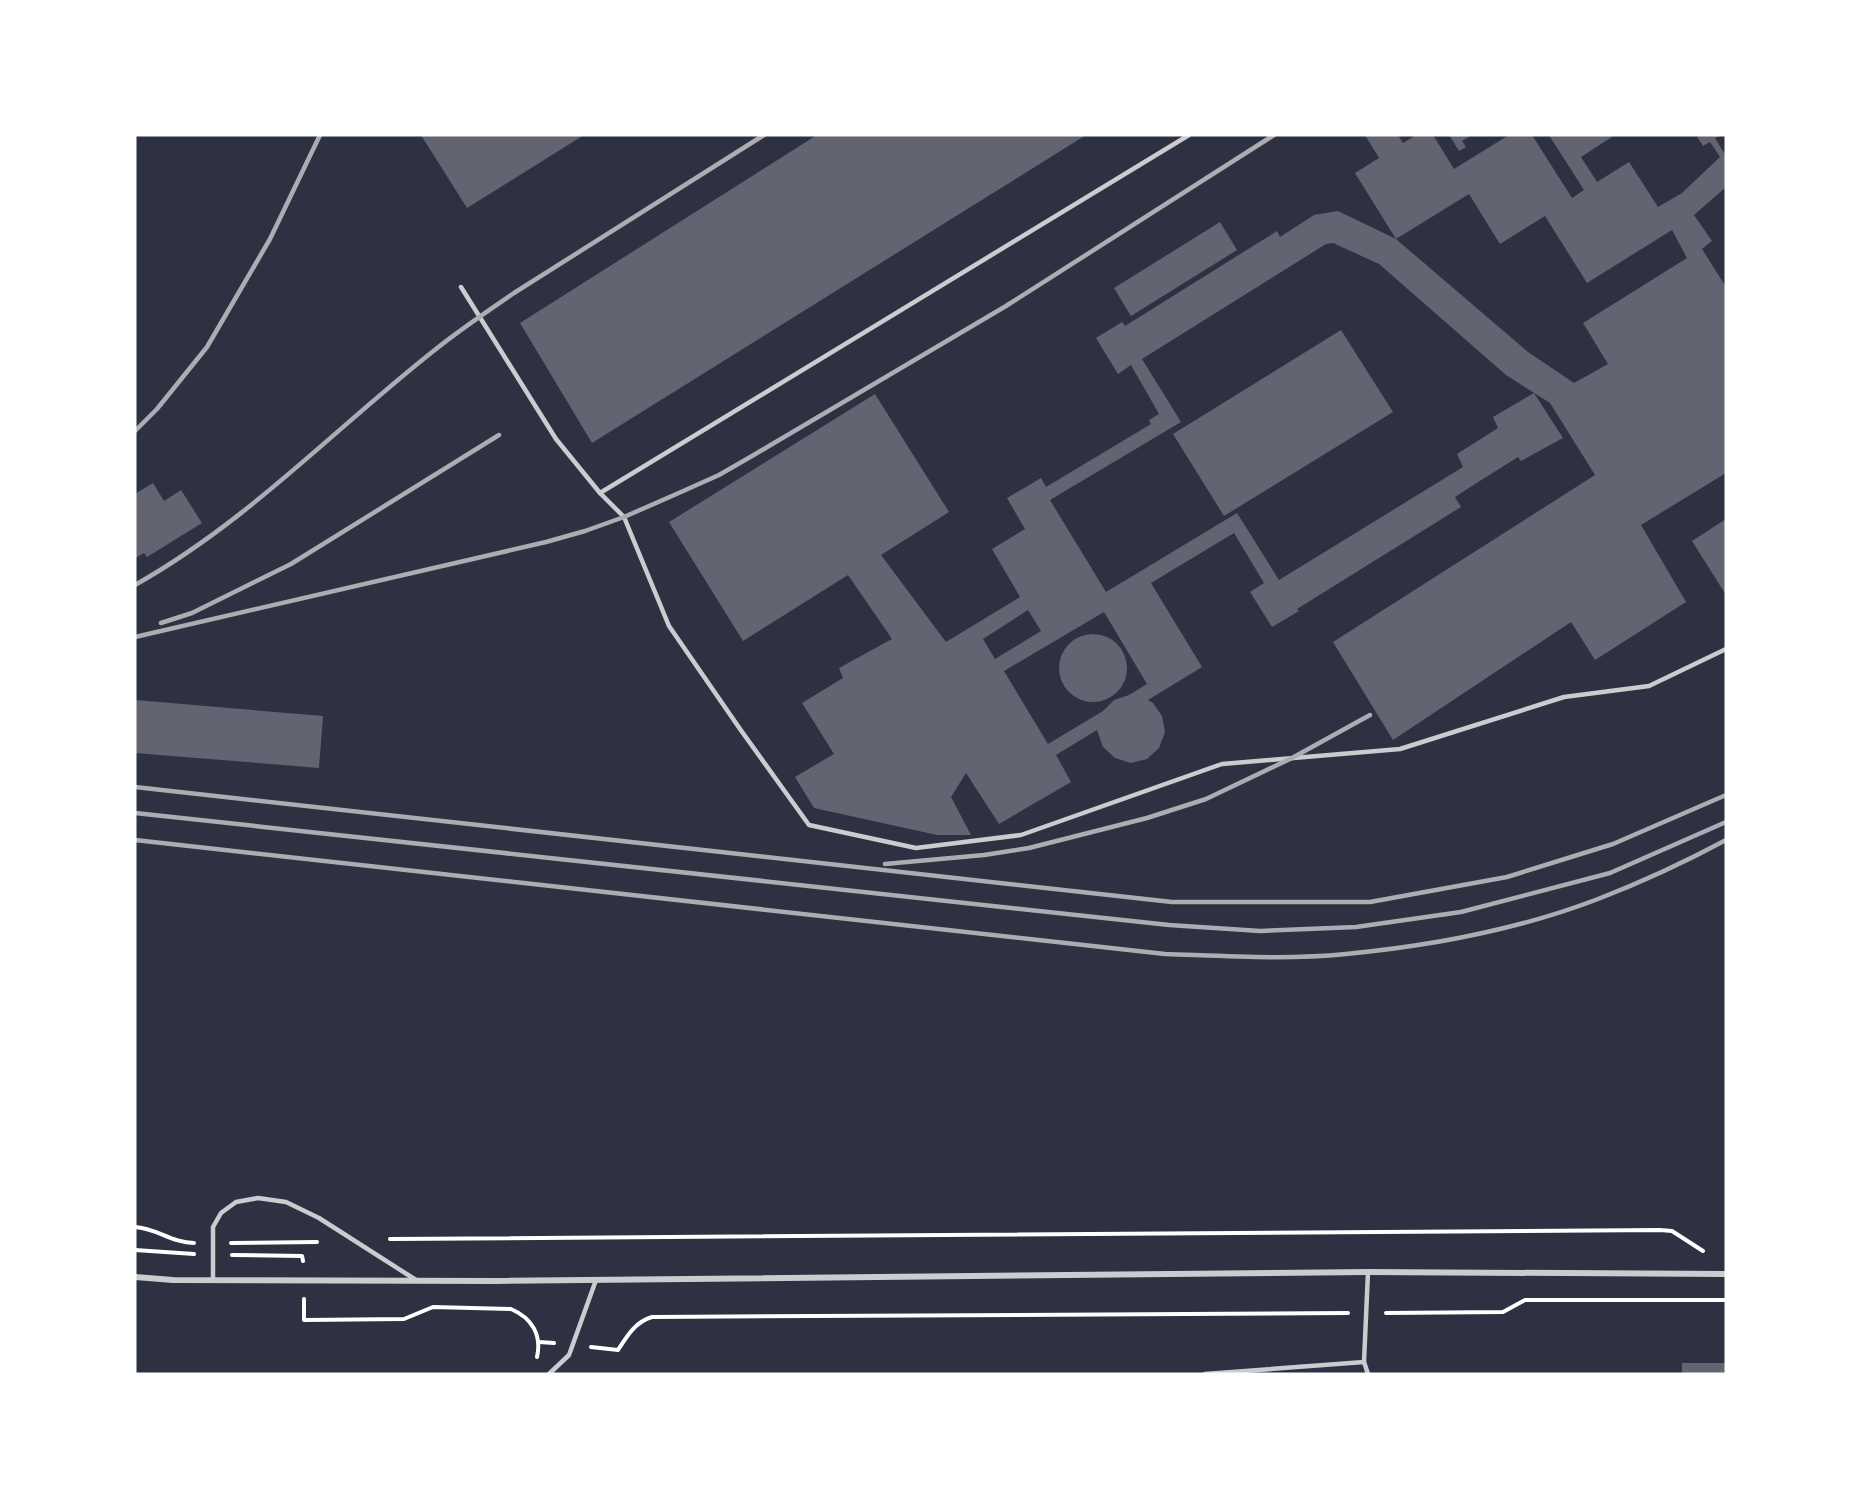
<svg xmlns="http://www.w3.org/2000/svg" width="1861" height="1509" viewBox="0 0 1861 1509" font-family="'DejaVu Sans',sans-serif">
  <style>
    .building { fill: #626471; fill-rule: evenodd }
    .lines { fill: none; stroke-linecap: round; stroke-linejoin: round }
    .path { stroke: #fff; stroke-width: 4 }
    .service { stroke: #caccd0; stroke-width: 4.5 }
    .minor { stroke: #caccd0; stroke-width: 6 }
    .rail { stroke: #abadb3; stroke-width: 4.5 }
  </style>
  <rect width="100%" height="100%" fill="#2d3142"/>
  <g class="building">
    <polygon points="421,135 584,135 467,208"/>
    <polygon points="817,135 1086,135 592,443 520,323"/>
    <path d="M 1365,135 L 1398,135 L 1403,143 L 1416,135 L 1433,135 L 1454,169 L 1509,135 L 1532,135 L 1572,198 L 1584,190 L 1549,135 L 1615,135 L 1581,157 L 1597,182 L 1629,162 L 1658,207 L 1682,193 L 1720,157 L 1710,142 L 1703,146 L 1696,135 L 1722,135 L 1715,138 L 1724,153 L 1726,152 L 1726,187 L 1694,215 L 1712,241 L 1702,249 L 1726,287 L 1726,473 L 1641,525 L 1686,602 L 1595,660 L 1571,622 L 1393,740 L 1333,642 L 1595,475 L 1550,403 L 1506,375 L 1379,264 L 1333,243 L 1326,244 L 1142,359 L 1181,422 L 1050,500 L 1106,592 L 1237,513 L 1279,580 L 1463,467 L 1457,454 L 1498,428 L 1493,417 L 1534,393 L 1563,438 L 1521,461 L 1518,457 L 1475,484 L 1455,497 L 1461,507 L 1297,609 L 1299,611 L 1272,627 L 1250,592 L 1264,583 L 1234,533 L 1151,583 L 1202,667 L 1148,700 L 1153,703 L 1162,716 L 1165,732 L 1159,748 L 1147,759 L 1131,763 L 1115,758 L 1103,747 L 1097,730 L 1056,755 L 1071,782 L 999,824 L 966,773 L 951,797 L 971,835 L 937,835 L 814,808 L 795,777 L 834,754 L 802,703 L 843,678 L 839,668 L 892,639 L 848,575 L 743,641 L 669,522 L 875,394 L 949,512 L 881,555 L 946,642 L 1020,597 L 992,549 L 1025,529 L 1007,498 L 1041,478 L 1046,487 L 1151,424 L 1149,420 L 1159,414 L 1131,365 L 1118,374 L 1096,338 L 1122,322 L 1125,326 L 1277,231 L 1280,237 L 1314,215 L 1338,211 L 1396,239 L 1528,352 L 1574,383 L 1608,364 L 1583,323 L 1687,258 L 1672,230 L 1587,283 L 1545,216 L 1500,244 L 1469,194 L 1396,239 L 1355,173 L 1379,158 ZM 1028,610 L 1041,631 L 995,659 L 983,639 ZM 1104,612 L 1147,684 L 1129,695 L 1114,700 L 1103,711 L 1048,744 L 1004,671 Z"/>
    <polygon points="1449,135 1472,135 1462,141 1466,147 1459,151"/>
    <polygon points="1220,222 1237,250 1131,316 1114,288"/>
    <polygon points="1341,330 1393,412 1224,516 1173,434"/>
    <polygon points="153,483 164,501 181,490 202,523 147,557 144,553 135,558 135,494"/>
    <polygon points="1726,519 1726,595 1692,541"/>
    <circle cx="1093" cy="668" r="34"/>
    <polygon points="135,700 323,716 319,768 135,753"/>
    <rect x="1682" y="1363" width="44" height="11"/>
  </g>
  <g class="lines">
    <g class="path">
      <path d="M 135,1227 C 156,1228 172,1243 194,1243"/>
      <polyline points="390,1239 1660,1230 1672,1231 1703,1251"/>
      <polyline points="231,1243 317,1242"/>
      <polyline points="135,1250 194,1254"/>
      <polyline points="232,1255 302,1256 303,1261"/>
      <path d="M 304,1299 L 304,1320 L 404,1319 L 433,1307 L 511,1309 C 532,1318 542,1335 537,1357"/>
      <polyline points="1386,1313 1503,1312 1525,1300 1726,1300"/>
      <polyline points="539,1342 554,1343"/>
      <path d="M 591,1347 L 618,1350 C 627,1336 635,1322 652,1317 L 1348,1313"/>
    </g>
    <g class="service">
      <polyline points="461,287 556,439 600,493 1189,135"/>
      <polyline points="600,493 624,517 669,626 740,729 809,825 916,848 1021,835 1222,764 1400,749 1564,697 1649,686 1726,649"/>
      <polyline points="213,1280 213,1227 221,1213 236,1202 258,1198 286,1202 319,1218 416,1280"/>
      <polyline points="1364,1362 1368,1374"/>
      <polyline points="549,1374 569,1355 596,1280"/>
      <polyline points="1205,1374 1364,1362 1368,1272"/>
    </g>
    <polyline class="minor" points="135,1277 173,1280 494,1281 1368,1272 1726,1274"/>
    <g class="rail">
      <polyline points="135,431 157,409 207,347 270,239 320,135"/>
      <path d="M 135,585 C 250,520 334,429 436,349 C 461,329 488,311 514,293 L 764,135"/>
      <polyline points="161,623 192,613 291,564 499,435"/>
      <polyline points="135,637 546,542 585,531 624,517 681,492 719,475 752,456 1006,306 1274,135"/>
      <polyline points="135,787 1172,902 1370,902 1507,877 1613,844 1726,795"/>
      <polyline points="135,813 1169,925 1260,931 1356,927 1461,912 1610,873 1726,822"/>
      <path d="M 135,840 L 1165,954 C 1225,956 1286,960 1346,954 C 1430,946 1520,929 1598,899 C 1642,882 1685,862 1726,840"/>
      <polyline points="885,864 984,855 1029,848 1147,818 1206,799 1292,758 1370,715"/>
    </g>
  </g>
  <rect width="1861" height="1509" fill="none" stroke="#ffffff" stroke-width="273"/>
</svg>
